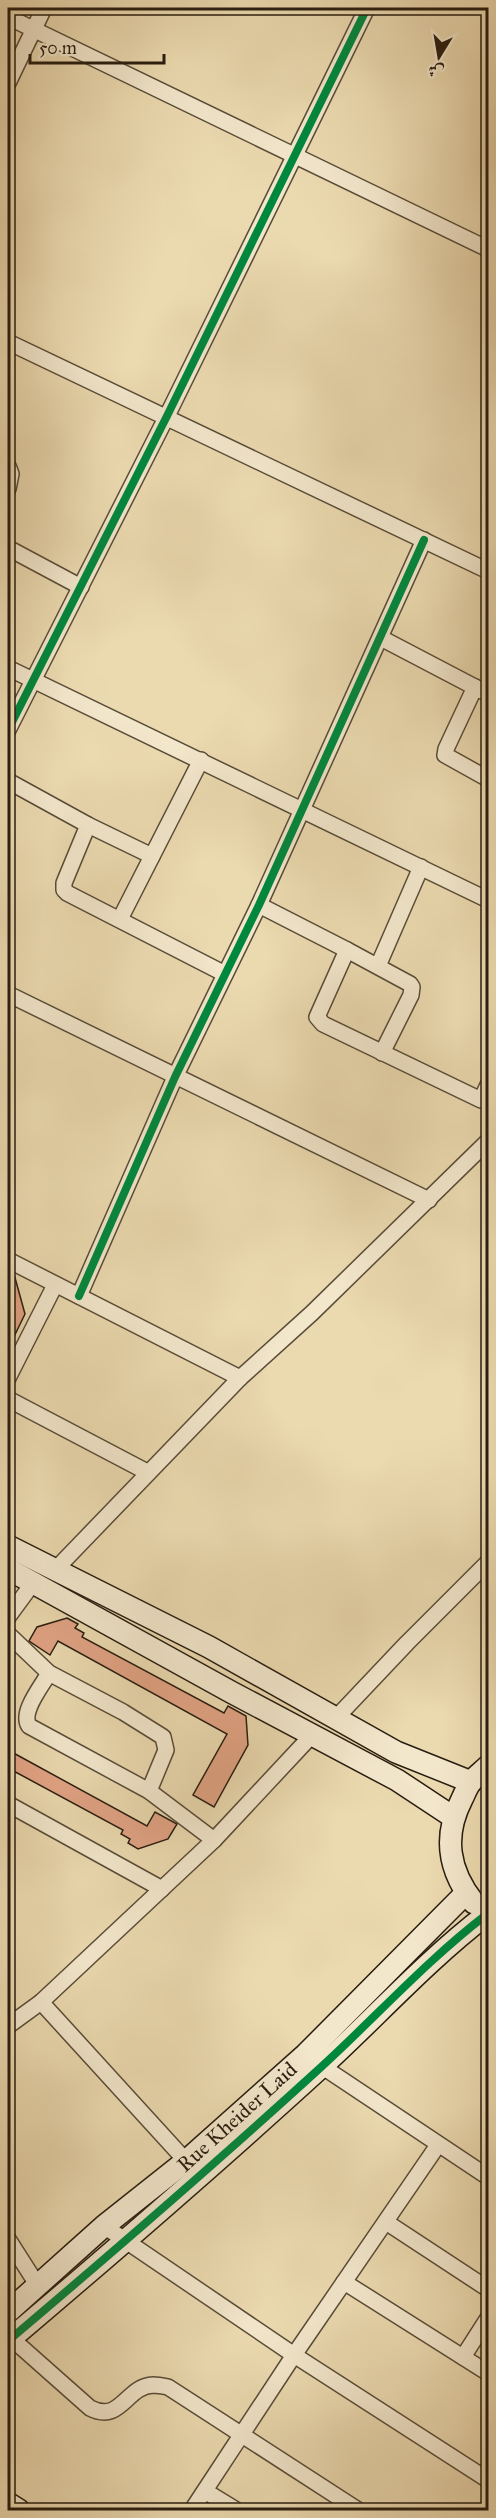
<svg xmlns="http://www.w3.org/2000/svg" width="496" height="2518" viewBox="0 0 496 2518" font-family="'IM FELL Great Primer',Amiri,serif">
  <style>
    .building { fill: #e1a384; stroke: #281d10; stroke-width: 1.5 }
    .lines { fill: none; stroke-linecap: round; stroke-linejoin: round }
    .street-casing { stroke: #594c38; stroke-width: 18 }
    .secondary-casing { stroke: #281d10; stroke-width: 24 }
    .street { stroke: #f2e6cb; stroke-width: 15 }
    .secondary { stroke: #f2e6cb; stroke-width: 21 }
    .cycleway-casing { stroke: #f2e6cb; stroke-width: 11 }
    .cycleway { stroke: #00873e; stroke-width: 8 }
    .labels { text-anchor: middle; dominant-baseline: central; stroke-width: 4.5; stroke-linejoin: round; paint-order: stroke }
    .street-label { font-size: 21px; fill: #281d10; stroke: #f2e6cb }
  </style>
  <rect width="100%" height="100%" fill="#ebd9af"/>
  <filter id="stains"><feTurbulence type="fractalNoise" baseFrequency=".00333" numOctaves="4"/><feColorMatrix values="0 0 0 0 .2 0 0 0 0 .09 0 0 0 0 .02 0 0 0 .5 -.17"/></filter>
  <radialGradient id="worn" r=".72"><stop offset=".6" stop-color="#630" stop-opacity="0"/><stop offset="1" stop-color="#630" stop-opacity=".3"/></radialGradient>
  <g class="building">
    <polygon points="8,1271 14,1274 25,1314 8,1349"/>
    <polygon points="67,1618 78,1624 75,1628 84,1633 82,1637 224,1713 228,1706 246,1716 248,1745 214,1807 193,1795 227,1734 58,1641 50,1655 29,1641 37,1627"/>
    <polygon points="8,1750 147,1826 155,1812 177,1824 168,1839 138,1849 128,1843 130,1839 121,1834 123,1830 8,1768"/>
  </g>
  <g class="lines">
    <g class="street-casing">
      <g id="street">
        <polyline points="8,17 488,249"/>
        <polyline points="8,83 44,8"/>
        <polyline points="8,342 488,571"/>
        <polyline points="8,466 11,474 8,489"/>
        <polyline points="8,548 81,587"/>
        <polyline points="381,638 488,694"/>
        <polyline points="8,668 488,900"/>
        <polyline points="475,687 446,749 445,755 488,779"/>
        <polyline points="8,730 167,416 367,8"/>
        <polyline points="8,781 88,825 64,883 64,890 67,893 225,974"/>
        <polyline points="88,825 152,856"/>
        <polyline points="259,905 347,950 317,1017 323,1024 481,1100 488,1085"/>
        <polyline points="120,919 201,760"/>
        <polyline points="347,950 410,984 412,987 411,995 382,1053"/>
        <polyline points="378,966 421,867"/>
        <polyline points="8,994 429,1200"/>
        <polyline points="8,1260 240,1378"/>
        <polyline points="79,1296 175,1077 259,905 424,540"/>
        <polyline points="8,1378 55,1285"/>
        <polyline points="8,1399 147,1472"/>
        <polyline points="55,1570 240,1378 312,1313 488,1141"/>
        <polyline points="8,1617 33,1583"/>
        <polyline points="8,1634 49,1673 123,1712 163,1737 166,1750 149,1791"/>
        <path d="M 49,1673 C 42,1686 20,1712 29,1726 L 149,1791 L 214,1840"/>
        <polyline points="336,1718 407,1643 488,1562"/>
        <polyline points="8,1804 162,1889"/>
        <polyline points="41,2002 186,2161"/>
        <polyline points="8,2026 41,2002 214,1840 313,1734"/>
        <polyline points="314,2061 488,2177"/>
        <polyline points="386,2222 488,2289"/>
        <polyline points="104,2226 294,2355 488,2480"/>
        <polyline points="8,2239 38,2286"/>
        <polyline points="344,2282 488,2373"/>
        <path d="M 11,2338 L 90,2408 C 121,2424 126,2386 153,2385 C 158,2385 163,2386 168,2387 L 358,2510"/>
        <polyline points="463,2357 488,2318"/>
        <polyline points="205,2491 236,2510"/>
        <polyline points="192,2510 294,2355 438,2145"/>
      </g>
    </g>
    <g class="secondary-casing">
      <g id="secondary">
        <polyline points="8,1546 209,1647 396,1752 471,1782"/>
        <polyline points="8,1569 231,1692 397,1780 453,1817"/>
        <path d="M 474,1903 C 448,1870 443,1836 462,1799 C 465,1793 467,1787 471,1782 C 476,1776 483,1771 488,1766"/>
        <polyline points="8,2312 104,2226 186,2161 306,2054 466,1893"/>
        <path d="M 8,2341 C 113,2252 217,2162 319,2069 C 375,2018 426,1961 486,1915"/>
        <polyline points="8,2503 19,2510"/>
      </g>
    </g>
    <use href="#street" class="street"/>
    <use href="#secondary" class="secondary"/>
    <g class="cycleway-casing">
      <g id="cycleway">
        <polyline points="8,730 167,416 367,8"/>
        <polyline points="79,1296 175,1077 259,905 424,540"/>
        <path d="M 8,2341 C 113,2252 217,2162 319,2069 C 375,2018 426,1961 486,1915"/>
      </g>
    </g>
    <use href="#cycleway" class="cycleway"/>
  </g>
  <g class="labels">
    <g class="street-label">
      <text transform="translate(237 2117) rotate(-42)">Rue Kheider Laid</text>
    </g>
  </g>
  <rect width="496" height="2518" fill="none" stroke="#ebd9af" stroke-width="30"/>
  <rect x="9" y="9" width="478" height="2500" fill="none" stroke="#281d10" stroke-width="3"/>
  <rect x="15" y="15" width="466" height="2488" fill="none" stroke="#281d10" stroke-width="1.5"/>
  <g transform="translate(439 57) rotate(191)" stroke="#f2e6cb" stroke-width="4.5" paint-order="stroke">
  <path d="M0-4.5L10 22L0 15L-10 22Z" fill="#281d10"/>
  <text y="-9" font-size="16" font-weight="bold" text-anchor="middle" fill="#281d10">ش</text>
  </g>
  <path d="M30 54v9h134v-9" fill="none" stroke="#281d10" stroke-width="3"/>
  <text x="39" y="54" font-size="18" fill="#281d10" stroke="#f2e6cb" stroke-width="4.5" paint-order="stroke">50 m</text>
  <rect width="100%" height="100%" filter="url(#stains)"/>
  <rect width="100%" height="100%" fill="url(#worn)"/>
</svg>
